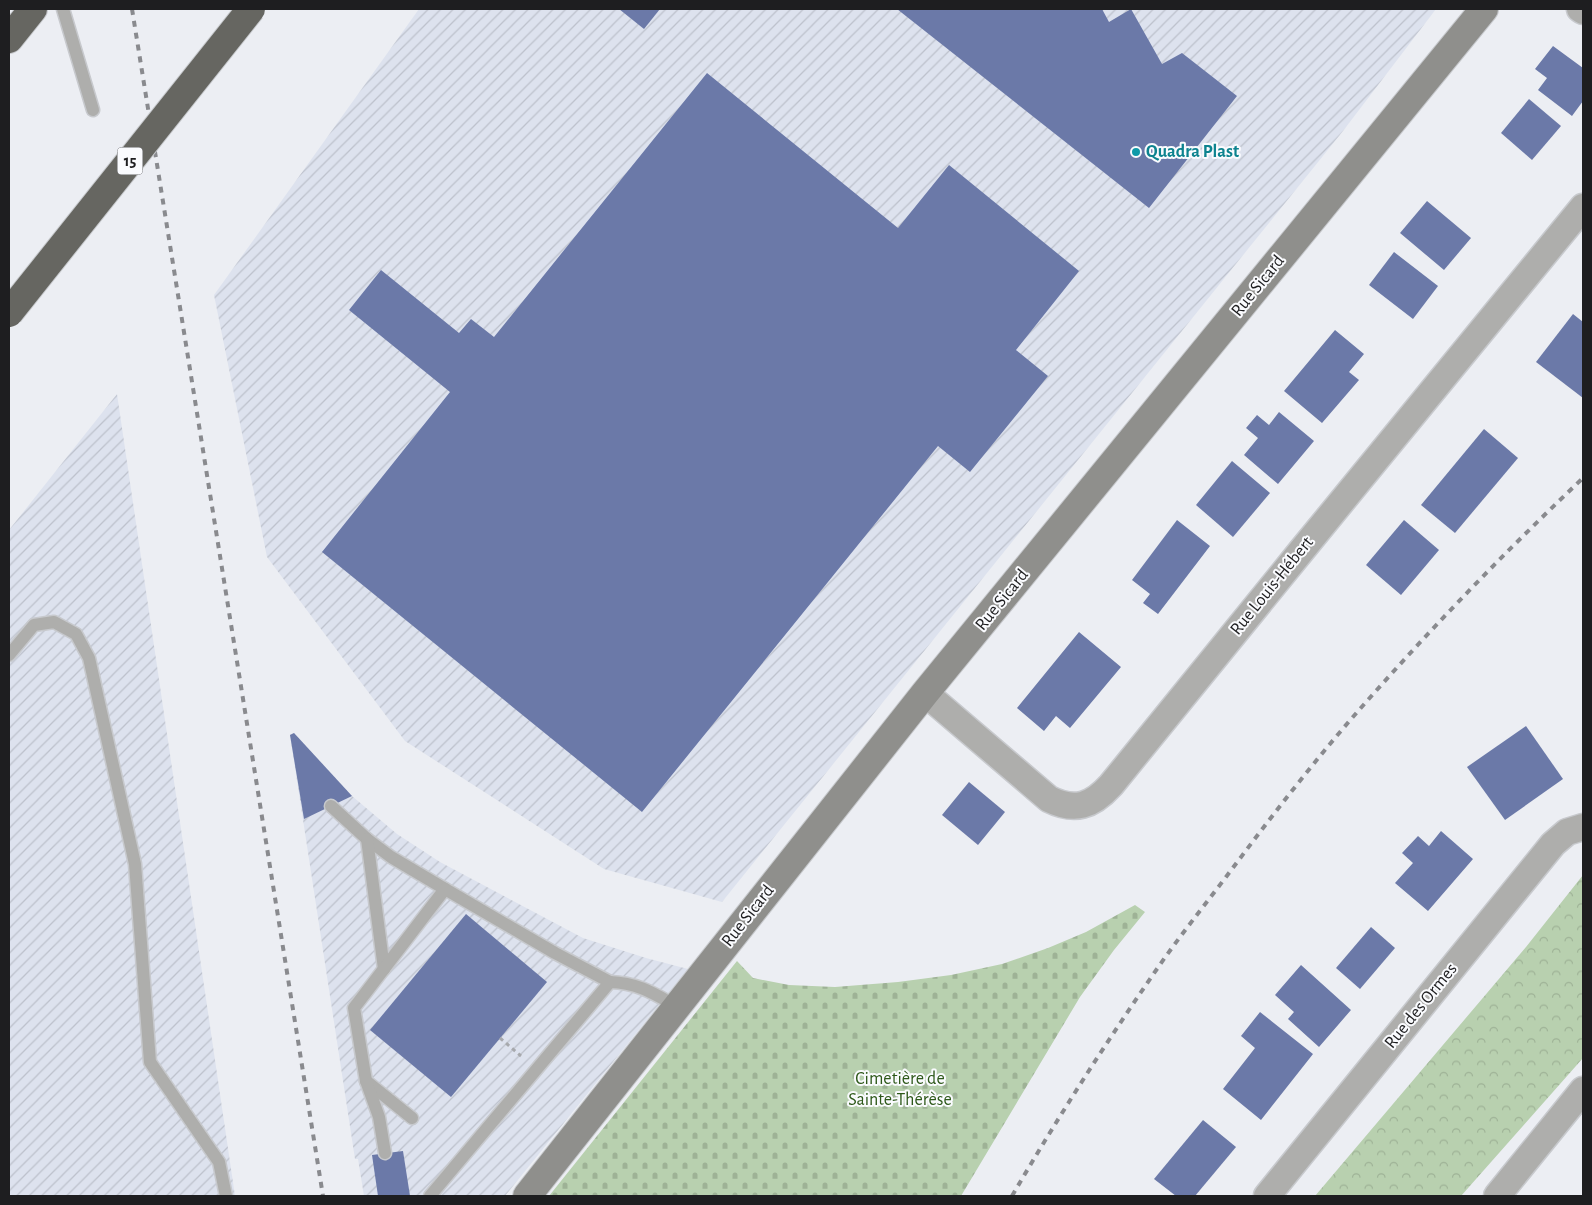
<svg xmlns="http://www.w3.org/2000/svg" width="1592" height="1205" viewBox="0 0 1592 1205" font-family="'Alegreya Sans',sans-serif">
  <style>
    .industrial { fill: url(#industrial-furrows) }
    .cemetery { fill: url(#cemetery-stones) }
    .park { fill: url(#park-crowns) }
    .building { fill: #6b79a8 }
    .lines { fill: none; stroke-linecap: round; stroke-linejoin: round }
    .lane-casing { stroke: #c7c9cd; stroke-width: 15 }
    .street-casing { stroke: #c7c9cd; stroke-width: 29 }
    .secondary-casing { stroke: #c7c9cd; stroke-width: 30 }
    .highway-casing { stroke: #c7c9cd; stroke-width: 30 }
    .path { stroke: #a7a9ad; stroke-width: 3; stroke-dasharray: 4 4; stroke-linecap: butt }
    .lane { stroke: #aeaeac; stroke-width: 12 }
    .street { stroke: #aeaeac; stroke-width: 26 }
    .secondary { stroke: #8f8f8c; stroke-width: 28 }
    .highway { stroke: #666661; stroke-width: 28 }
    .rail { stroke: #898a8e; stroke-width: 4; stroke-dasharray: 6 6; stroke-linecap: butt }
    .highway-bridge-casing { stroke: #c7c9cd; stroke-width: 30; stroke-linecap: butt }
    .highway-bridge { stroke: #666661; stroke-width: 28 }
    .culture-dot { fill: #0f9aa8; stroke: #fafbfe; stroke-width: 2 }
    .labels { text-anchor: middle; dominant-baseline: central; stroke-width: 4; stroke-linejoin: round; paint-order: stroke }
    .shield { fill: #fafbfe; stroke: #606063; stroke-width: 1 }
    .shield-label { font-size: 16px; font-weight: bold; fill: #1e1e20 }
    .culture-label { font-size: 18px; font-weight: bold; fill: #0d838f; stroke: #fafbfe; text-anchor: start }
    .street-label { font-size: 18px; fill: #1e1e20; stroke: #fafbfe }
    .park-label { font-size: 18px; fill: #2d5819; stroke: #fafbfe }
  </style>
  <defs>
    <pattern id="industrial-furrows" width="10" height="10" patternUnits="userSpaceOnUse" patternTransform="scale(1.25)"><rect width="10" height="10" fill="#dde2ee"/><path d="M-1 1l2-2M0 10L10 0M9 11l2-2" fill="none" stroke="#bdc1cc"/></pattern>
    <pattern id="cemetery-stones" width="16" height="16" patternUnits="userSpaceOnUse" patternTransform="scale(1.25)"><rect width="16" height="16" fill="#b8d0af"/><path d="M2 7V4a2 2 0 0 1 4 0v3zM10 15v-3a2 2 0 0 1 4 0v3z" fill="#9eb296"/></pattern>
    <pattern id="park-crowns" width="20" height="18" patternUnits="userSpaceOnUse" patternTransform="scale(1.25)"><rect width="20" height="18" fill="#b8d0af"/><path d="M2 6a3 3 0 1 1 6 0M12 15a3 3 0 1 1 6 0" fill="none" stroke="#9eb296"/></pattern>
  </defs>
  <rect width="100%" height="100%" fill="#eceef3"/>
  <g class="industrial">
    <polygon points="419,9 1436,9 1343,131 722,902 604,869 405,741 267,557 214,295"/>
    <polygon points="117,394 235,1196 9,1196 9,530"/>
    <polygon points="294,733 352,796 397,834 440,862 583,938 646,958 688,969 505,1196 364,1196 358,1159 355,1159 290,735"/>
  </g>
  <polygon class="cemetery" points="1135,905 1145,912 1114,950 1080,997 961,1196 549,1196 737,961 753,978 789,985 835,987 898,982 951,975 1002,964 1048,948 1086,932"/>
  <polygon class="park" points="1583,875 1583,1058 1461,1196 1315,1196 1526,947"/>
  <g class="building">
    <polygon points="619,9 660,9 644,29"/>
    <polygon points="897,9 1102,9 1109,22 1131,9 1162,64 1182,53 1237,96 1149,208"/>
    <polygon points="1553,46 1583,68 1583,101 1572,116 1538,90 1547,78 1535,69"/>
    <polygon points="707,73 898,228 949,165 1079,271 1016,350 1048,376 970,472 938,446 642,812 322,552 450,392 349,310 381,270 459,333 471,319 494,337"/>
    <polygon points="1529,99 1561,126 1532,160 1501,133"/>
    <polygon points="1427,201 1471,238 1444,270 1400,233"/>
    <polygon points="1394,252 1438,286 1413,319 1369,285"/>
    <polygon points="1573,314 1583,322 1583,398 1536,362"/>
    <polygon points="1335,330 1364,354 1349,372 1359,380 1322,423 1284,391"/>
    <polygon points="1279,412 1314,441 1278,484 1244,455 1258,438 1246,428 1257,415 1269,425"/>
    <polygon points="1484,429 1518,458 1455,533 1421,505"/>
    <polygon points="1232,461 1270,493 1233,537 1196,505"/>
    <polygon points="1177,520 1210,546 1158,614 1143,603 1150,594 1132,580"/>
    <polygon points="1404,520 1439,550 1401,595 1366,565"/>
    <polygon points="1079,632 1121,667 1070,728 1056,716 1044,731 1017,708"/>
    <polygon points="1526,726 1563,779 1505,820 1467,767"/>
    <polygon points="294,733 352,796 304,819 290,735"/>
    <polygon points="969,782 1005,812 978,845 942,815"/>
    <polygon points="1441,831 1473,859 1428,911 1395,883 1413,863 1402,853 1418,836 1429,846"/>
    <polygon points="466,914 547,982 451,1097 370,1030"/>
    <polygon points="1371,927 1395,948 1360,989 1336,968"/>
    <polygon points="1301,965 1351,1010 1319,1047 1288,1019 1294,1012 1275,995"/>
    <polygon points="1260,1012 1313,1054 1261,1120 1223,1089 1255,1048 1241,1036"/>
    <polygon points="1203,1120 1236,1147 1195,1196 1176,1196 1154,1179"/>
    <polygon points="403,1151 410,1196 378,1196 372,1155"/>
  </g>
  <g class="lines">
    <g class="lane-casing">
      <g id="lane">
        <polyline points="63,9 93,110"/>
        <polyline points="9,655 34,625 54,622 76,634 89,658 135,864 150,1062 219,1162 226,1196"/>
        <polyline points="331,806 367,839 391,857 445,889"/>
        <polyline points="367,839 384,969"/>
        <polyline points="366,1081 412,1118"/>
        <polyline points="385,1153 379,1117 366,1081 354,1008 445,889 555,953 610,982"/>
        <path d="M 430,1196 L 610,982 C 638,983 653,993 676,1006"/>
      </g>
    </g>
    <g class="street-casing">
      <g id="street">
        <polyline points="1580,9 1583,11"/>
        <path d="M 925,693 L 1049,799 C 1075,812 1092,806 1111,785 L 1302,550 L 1583,207"/>
        <polyline points="1267,1196 1553,844 1567,832 1583,827"/>
        <polyline points="1497,1196 1583,1090"/>
      </g>
    </g>
    <g class="secondary-casing">
      <polyline id="secondary" points="527,1196 925,693 1484,9"/>
    </g>
    <g class="highway-casing">
      <polyline id="highway" points="9,39 33,9"/>
    </g>
    <polyline class="path" points="500,1038 521,1056"/>
    <use href="#lane" class="lane"/>
    <use href="#street" class="street"/>
    <use href="#secondary" class="secondary"/>
    <use href="#highway" class="highway"/>
    <g class="rail">
      <polyline points="132,9 323,1196"/>
      <path d="M 1012,1196 C 1058,1117 1107,1041 1159,966 C 1180,936 1203,907 1226,877 C 1271,817 1317,757 1367,701 C 1436,623 1508,549 1583,478"/>
    </g>
    <g class="highway-bridge-casing">
      <polyline id="highway-bridge" points="9,313 251,9"/>
    </g>
    <use href="#highway-bridge" class="highway-bridge"/>
  </g>
  <circle class="culture-dot" cx="1136" cy="152" r="5"/>
  <g class="labels">
    <rect class="shield" x="117.5" y="147.5" width="25" height="27" rx="4"/>
    <g class="shield-label">
      <text x="130" y="161">15</text>
    </g>
    <g class="culture-label">
      <text x="1146" y="152">Quadra Plast</text>
    </g>
    <g class="street-label">
      <text transform="translate(1258 286) rotate(-51)">Rue Sicard</text>
      <text transform="translate(1272 586) rotate(-51)">Rue Louis-Hébert</text>
      <text transform="translate(1002 600) rotate(-51)">Rue Sicard</text>
      <text transform="translate(748 916) rotate(-52)">Rue Sicard</text>
      <text transform="translate(1421 1006) rotate(-51)">Rue des Ormes</text>
    </g>
    <g class="park-label">
      <text x="900" y="1079">Cimetière de<tspan x="900" dy="21">Sainte-Thérèse</tspan></text>
    </g>
  </g>
  <rect width="1592" height="1205" fill="none" stroke="#1e1e20" stroke-width="20"/>
</svg>
